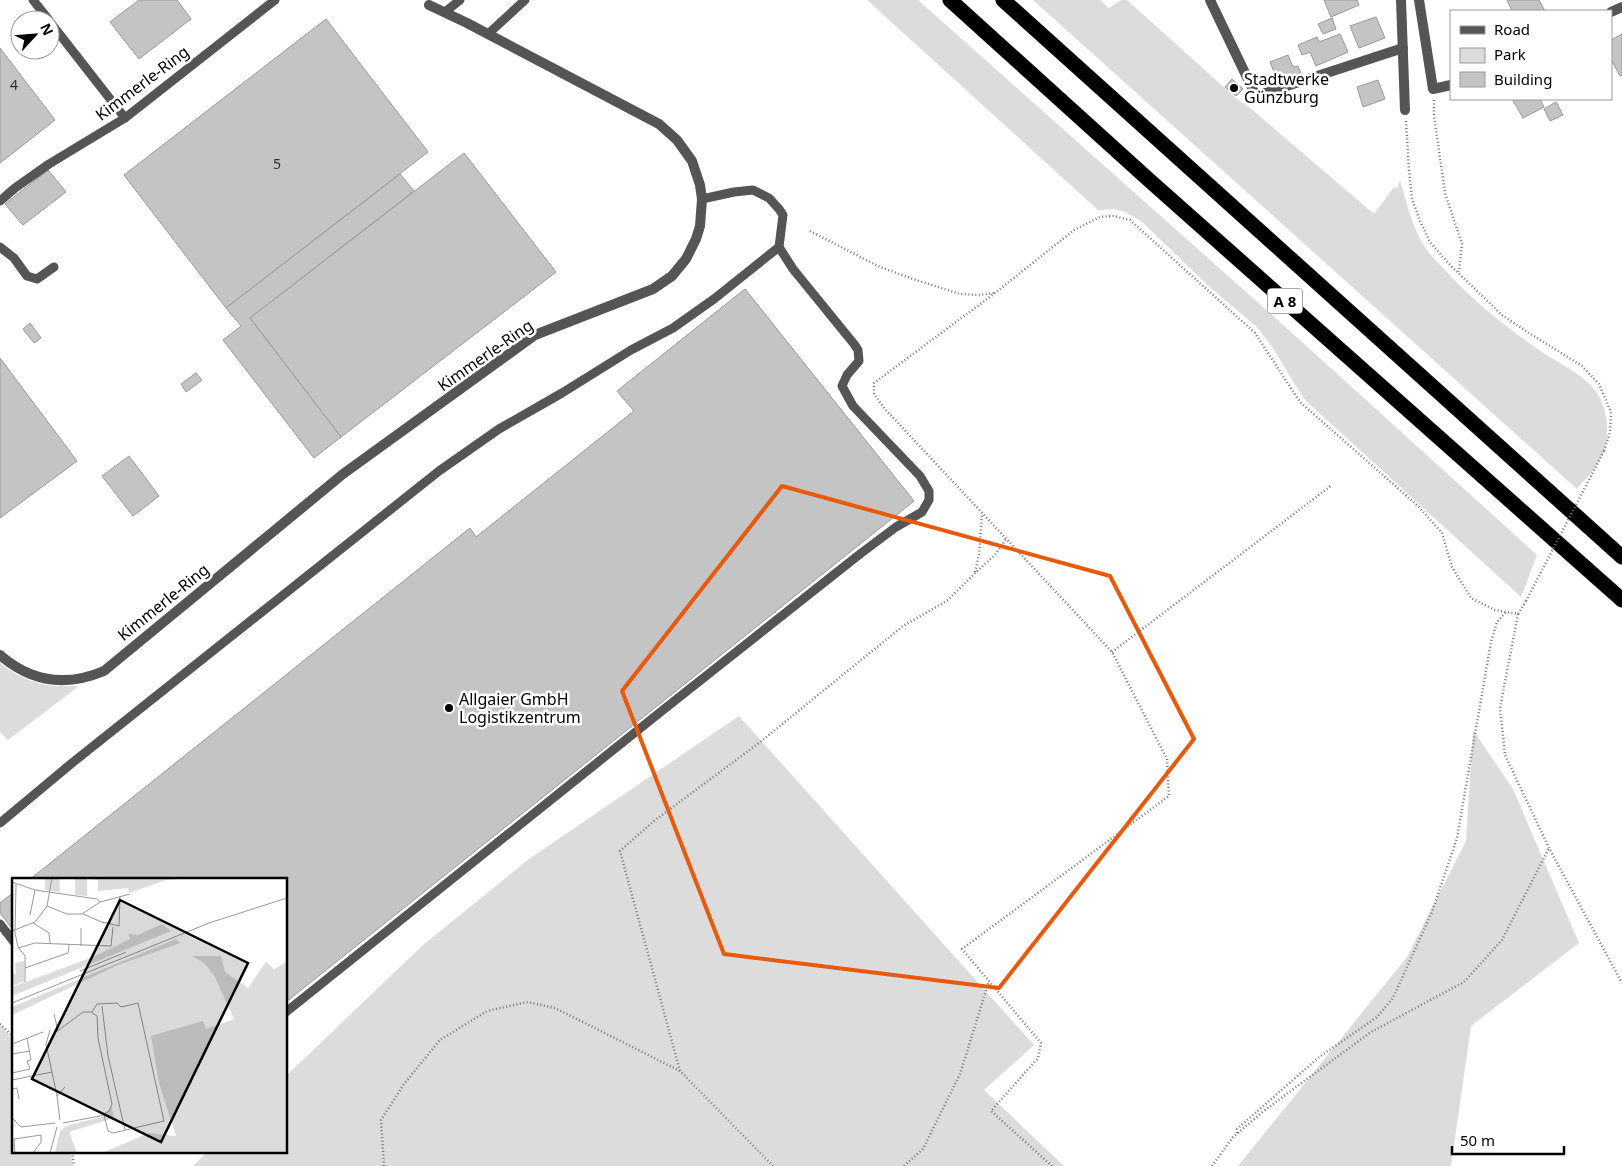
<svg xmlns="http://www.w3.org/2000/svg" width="1622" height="1166" viewBox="0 0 1622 1166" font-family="'Noto Sans',sans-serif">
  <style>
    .green { fill: #dcdcdc }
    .building { fill: #c4c4c4; stroke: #999 }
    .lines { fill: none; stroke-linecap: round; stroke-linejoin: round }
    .highway-casing { stroke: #dbdbdb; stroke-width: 16 }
    .path { stroke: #777; stroke-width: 2.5; stroke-dasharray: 1 2.5; stroke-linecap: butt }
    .lane { stroke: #555; stroke-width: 9 }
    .street { stroke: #555; stroke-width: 10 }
    .highway { stroke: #000; stroke-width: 15 }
    .path-bridge { stroke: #777; stroke-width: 2.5; stroke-dasharray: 1 2.5; stroke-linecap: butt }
    .marked { fill: none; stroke: #e8590c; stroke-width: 4; stroke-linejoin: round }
    .poi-dot { fill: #000; stroke: #fff; stroke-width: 2 }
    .labels { text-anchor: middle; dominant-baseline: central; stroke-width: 5; stroke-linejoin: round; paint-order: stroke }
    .number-label { font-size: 14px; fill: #313131 }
    .shield { fill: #fff; stroke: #4c4c4c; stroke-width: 1 }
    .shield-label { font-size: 15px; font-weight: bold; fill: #000 }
    .poi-label { font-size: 16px; fill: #000; stroke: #fff; text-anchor: start }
    .street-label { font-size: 16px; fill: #000; stroke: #fff }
    .inset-road { fill: none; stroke: #999; stroke-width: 1 }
    .view { fill: #000; fill-opacity: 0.15; stroke: #000; stroke-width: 2.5 }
    .inset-edge { fill: none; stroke: #000; stroke-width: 2.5 }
  </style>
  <rect width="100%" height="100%" fill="#fff"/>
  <g class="green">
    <polygon points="867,0 918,0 1291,332 1537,555 1521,597 1305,400 1294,383 1273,348 1257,327 1212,289 1141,221 1125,212 1113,209 1098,210"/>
    <path d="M 1033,0 L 1100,0 L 1109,8 L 1121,0 L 1127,0 L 1237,99 L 1249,107 L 1374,214 L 1394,187 L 1397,188 L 1400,180 C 1406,201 1411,223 1422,242 C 1428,253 1437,262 1446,271 C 1473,301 1506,327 1539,350 C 1556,362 1586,375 1597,393 C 1610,414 1611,445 1597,465 C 1591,474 1583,481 1577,489 Z"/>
    <path d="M 0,663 C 27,684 45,687 79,686 L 8,740 L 0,732 Z"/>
    <polygon points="739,716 1034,1045 984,1090 1064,1166 193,1166 207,1152 286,1152 286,1076 423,945 529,859"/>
    <polygon points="1473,730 1513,789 1579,943 1471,1026 1451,1166 1238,1166 1407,957 1466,841"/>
    <polygon points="0,1024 14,1041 14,1152 70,1152 73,1166 0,1166"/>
  </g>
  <g class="building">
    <polygon points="139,0 177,0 191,19 139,59 110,22"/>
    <polygon points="1324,0 1357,0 1359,5 1331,17"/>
    <polygon points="1507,0 1539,0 1545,11 1512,11"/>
    <polygon points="1376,17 1385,38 1359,48 1350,26"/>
    <polygon points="1332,18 1336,29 1323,34 1318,24"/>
    <polygon points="326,19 428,152 226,308 124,175"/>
    <polygon points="1340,34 1348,52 1316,66 1310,52 1302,55 1298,45 1317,37 1319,42"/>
    <polygon points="1622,34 1622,75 1620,76 1611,59 1611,40"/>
    <polygon points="0,48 55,120 0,163"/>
    <polygon points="1288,55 1293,67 1298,66 1301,73 1287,79 1284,73 1276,77 1270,62"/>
    <polygon points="1232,79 1243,89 1236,96 1225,87"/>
    <polygon points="1378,80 1385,99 1363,107 1357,87"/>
    <polygon points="1512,99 1540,99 1544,107 1523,118"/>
    <polygon points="1556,102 1563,115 1550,121 1544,109"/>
    <polygon points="464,153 556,272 341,437 250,318"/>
    <polygon points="48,170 66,192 23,225 5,204"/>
    <polygon points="400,174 414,191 250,318 341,437 314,458 223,340 241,326 226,308"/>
    <polygon points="745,289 914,501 286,1002 286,880 29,880 470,528 476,537 634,411 617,391"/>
    <polygon points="30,323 41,338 34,343 23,329"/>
    <polygon points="0,358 77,461 0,518"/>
    <polygon points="196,373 202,380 186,392 181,384"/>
    <polygon points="129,456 159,496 133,516 102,476"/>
    <polygon points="14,892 14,931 0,913 0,903"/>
  </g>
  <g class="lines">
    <g class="highway-casing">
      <g id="highway">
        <polyline points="950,0 1149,180 1622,600"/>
        <polyline points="1003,0 1622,557"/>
      </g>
    </g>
    <g class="path">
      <polyline points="1434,100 1434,116 1445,193 1462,244 1459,272"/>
      <polyline points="1406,121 1409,170 1412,199 1420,221 1430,242 1448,263 1502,315 1529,333 1582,366 1599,384 1611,412 1610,432 1604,451"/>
      <polyline points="810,231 880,267 913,279 960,294 979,295 994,293"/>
      <polyline points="975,572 979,555 982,514"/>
      <polyline points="1518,614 1500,708 1505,755 1549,848 1622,983"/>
      <polyline points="1112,652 1332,485"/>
      <polyline points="0,1024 14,1037"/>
      <polyline points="1237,1133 1237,1129 1318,1058 1377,1017 1393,998 1432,912 1457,838 1491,642 1497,622 1506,612"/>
      <polyline points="72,1152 74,1166"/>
      <polyline points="384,1166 381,1120 404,1084 440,1040 487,1011 528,1002 555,1008 680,1071"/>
      <polyline points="773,1166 680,1071 620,851 654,821 759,743 903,626 948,600 975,573 995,555 1006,539"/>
      <polyline points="904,1166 923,1149 960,1074 989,981"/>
      <polyline points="1052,1166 991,1111 1038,1058 1041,1043 962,949 1169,796 1167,759 1112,652 885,409 874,394 874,383 995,293 1074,230 1100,217 1114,216 1130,220 1255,333 1300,402 1418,506 1442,533 1452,567 1471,598 1495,610 1518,614 1526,601"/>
      <polyline points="1212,1166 1233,1137 1265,1110 1371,1032 1464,982 1502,940 1549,848"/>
    </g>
    <g class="lane">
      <polyline points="33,0 49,20"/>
      <polyline points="445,12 460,0"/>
      <polyline points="50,22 125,118"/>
      <polyline points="488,34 525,0"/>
      <polyline points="0,201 15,188 49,164 125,118 275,0"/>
      <polyline points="0,247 14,258 27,276 37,279 54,267"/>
      <polyline points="0,823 72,763 439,471 499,429 562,393 631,350 673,328 714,299 779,247"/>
      <polyline points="0,924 14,942"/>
      <polyline points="286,1012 663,710 860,554 896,527 922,512 929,500 929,491 920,476 853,406 842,386 847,375 859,361 858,350 854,344 793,269 779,247 783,215 779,209 769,198 753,190 734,192 702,199"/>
    </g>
    <g class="street">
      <polyline points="1210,0 1256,96 1403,48"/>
      <polyline points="1401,0 1405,110"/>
      <polyline points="1419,0 1433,89 1451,85"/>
      <polyline points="1611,12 1622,7"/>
      <path d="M 0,655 C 31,682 66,687 104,671 L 343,474 L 535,335 L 653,289 L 672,276 L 686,259 L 696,239 L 700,226 L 702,199 L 700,185 L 692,161 L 677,140 L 659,124 L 467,23 L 429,5"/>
    </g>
    <use href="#highway" class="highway"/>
    <polyline class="path-bridge" points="1526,601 1604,451"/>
  </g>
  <path class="marked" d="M 782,486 L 1110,576 L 1194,739 L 999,988 L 724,954 L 622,691 Z"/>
  <g class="poi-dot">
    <circle cx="1234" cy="88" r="5"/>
    <circle cx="449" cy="708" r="5"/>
  </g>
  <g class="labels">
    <g class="number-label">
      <text x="14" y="84">4</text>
      <text x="277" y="163">5</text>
    </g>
    <rect class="shield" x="1267.5" y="288.5" width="35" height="25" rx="4"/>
    <g class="shield-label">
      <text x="1285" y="301">A 8</text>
    </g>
    <g class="poi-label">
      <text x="1244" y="79">Stadtwerke<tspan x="1244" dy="18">Günzburg</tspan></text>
      <text x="459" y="699">Allgaier GmbH<tspan x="459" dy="18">Logistikzentrum</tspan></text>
    </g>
    <g class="street-label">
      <text transform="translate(142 83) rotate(-37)">Kimmerle-Ring</text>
      <text transform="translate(485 355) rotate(-35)">Kimmerle-Ring</text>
      <text transform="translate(163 602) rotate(-39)">Kimmerle-Ring</text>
    </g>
  </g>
  <g transform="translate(12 878)">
    <rect width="275" height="275" fill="#fff"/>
    <path d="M 33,0 L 47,0 L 48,14 L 33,12 ZM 63,0 L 75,0 L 75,18 L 63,17 ZM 75,0 L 182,0 L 154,2 L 117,15 L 116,10 L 86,13 L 86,2 ZM 150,46 L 159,53 L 0,118 L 0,109 L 81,79 L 118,61 L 116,56 L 126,57 ZM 164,61 L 168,65 L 106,87 L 0,137 L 0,129 ZM 180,78 L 209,78 L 213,94 L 236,110 L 254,84 L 262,91 L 275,84 L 275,275 L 90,275 L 137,255 L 164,258 L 147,205 L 139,158 L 191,143 L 194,151 L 222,141 L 202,97 L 192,85 ZM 12,83 L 12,103 L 0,108 L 0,94 L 4,97 L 3,85 ZM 100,229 L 102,240 L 57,254 L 65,275 L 43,275 L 48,253 L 54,248 L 89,239 Z" fill="#dcdcdc"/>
    <path class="inset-road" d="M 0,4 L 23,12 L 85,21 L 88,24M 4,6 L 3,55 L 6,69 L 13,78 L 13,104M 35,28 L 55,36 L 70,36 L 88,24 L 118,16M 35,28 L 40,0M 71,36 L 92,45M 18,37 L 23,12M 91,44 L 107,48 L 108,19M 21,45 L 37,55 L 38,66M 69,50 L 69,68M 0,53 L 23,44 L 35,28M 6,70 L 23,65 L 99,68 L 101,49M 13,90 L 56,75 L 57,67M 68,93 L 114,74M 0,125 L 197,45 L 275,20M 90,128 L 96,178 L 113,252M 80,134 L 85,126 L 105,125 L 109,129 L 126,125 L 152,243 L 101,255 L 96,253 L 92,237M 42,136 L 46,153M 38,152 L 34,166 L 45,218M 44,154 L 71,134 L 79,134 L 85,138 L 86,160 L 100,226 L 97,233 L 88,238 L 51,245M 0,166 L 31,154M 0,176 L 18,173M 0,195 L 18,191 L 15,183 L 19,182 L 15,160M 0,202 L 40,194M 0,211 L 5,210 L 7,221M 0,240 L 9,249 L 43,245M 48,242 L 45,218 L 53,209M 3,275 L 2,261 L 29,257 L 29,264 L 21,275M 38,275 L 45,249"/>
    <path class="view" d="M 108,22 L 236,85 L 149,264 L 20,201 Z"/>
    <rect width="275" height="275" class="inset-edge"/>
  </g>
  <rect x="1450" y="10" width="162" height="90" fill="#ffffff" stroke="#999999"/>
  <rect x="1460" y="26" width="25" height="8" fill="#555555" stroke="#999999"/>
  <text x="1494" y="35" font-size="15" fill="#000000">Road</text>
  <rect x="1460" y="48" width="25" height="15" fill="#dcdcdc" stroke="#999999"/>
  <text x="1494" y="60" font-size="15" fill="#000000">Park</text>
  <rect x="1460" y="72" width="25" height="15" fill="#c4c4c4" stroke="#999999"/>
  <text x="1494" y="85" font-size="15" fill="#000000">Building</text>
  <g transform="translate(35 35) rotate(64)"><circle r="24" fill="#ffffff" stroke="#999999"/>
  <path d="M0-4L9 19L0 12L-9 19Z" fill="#000000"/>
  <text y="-8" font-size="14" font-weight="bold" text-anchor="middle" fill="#000000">N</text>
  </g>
  <path d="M1452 1146v8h112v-8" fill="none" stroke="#000000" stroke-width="2.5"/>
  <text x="1460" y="1146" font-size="15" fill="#000000" stroke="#ffffff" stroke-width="4" paint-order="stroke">50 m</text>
</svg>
